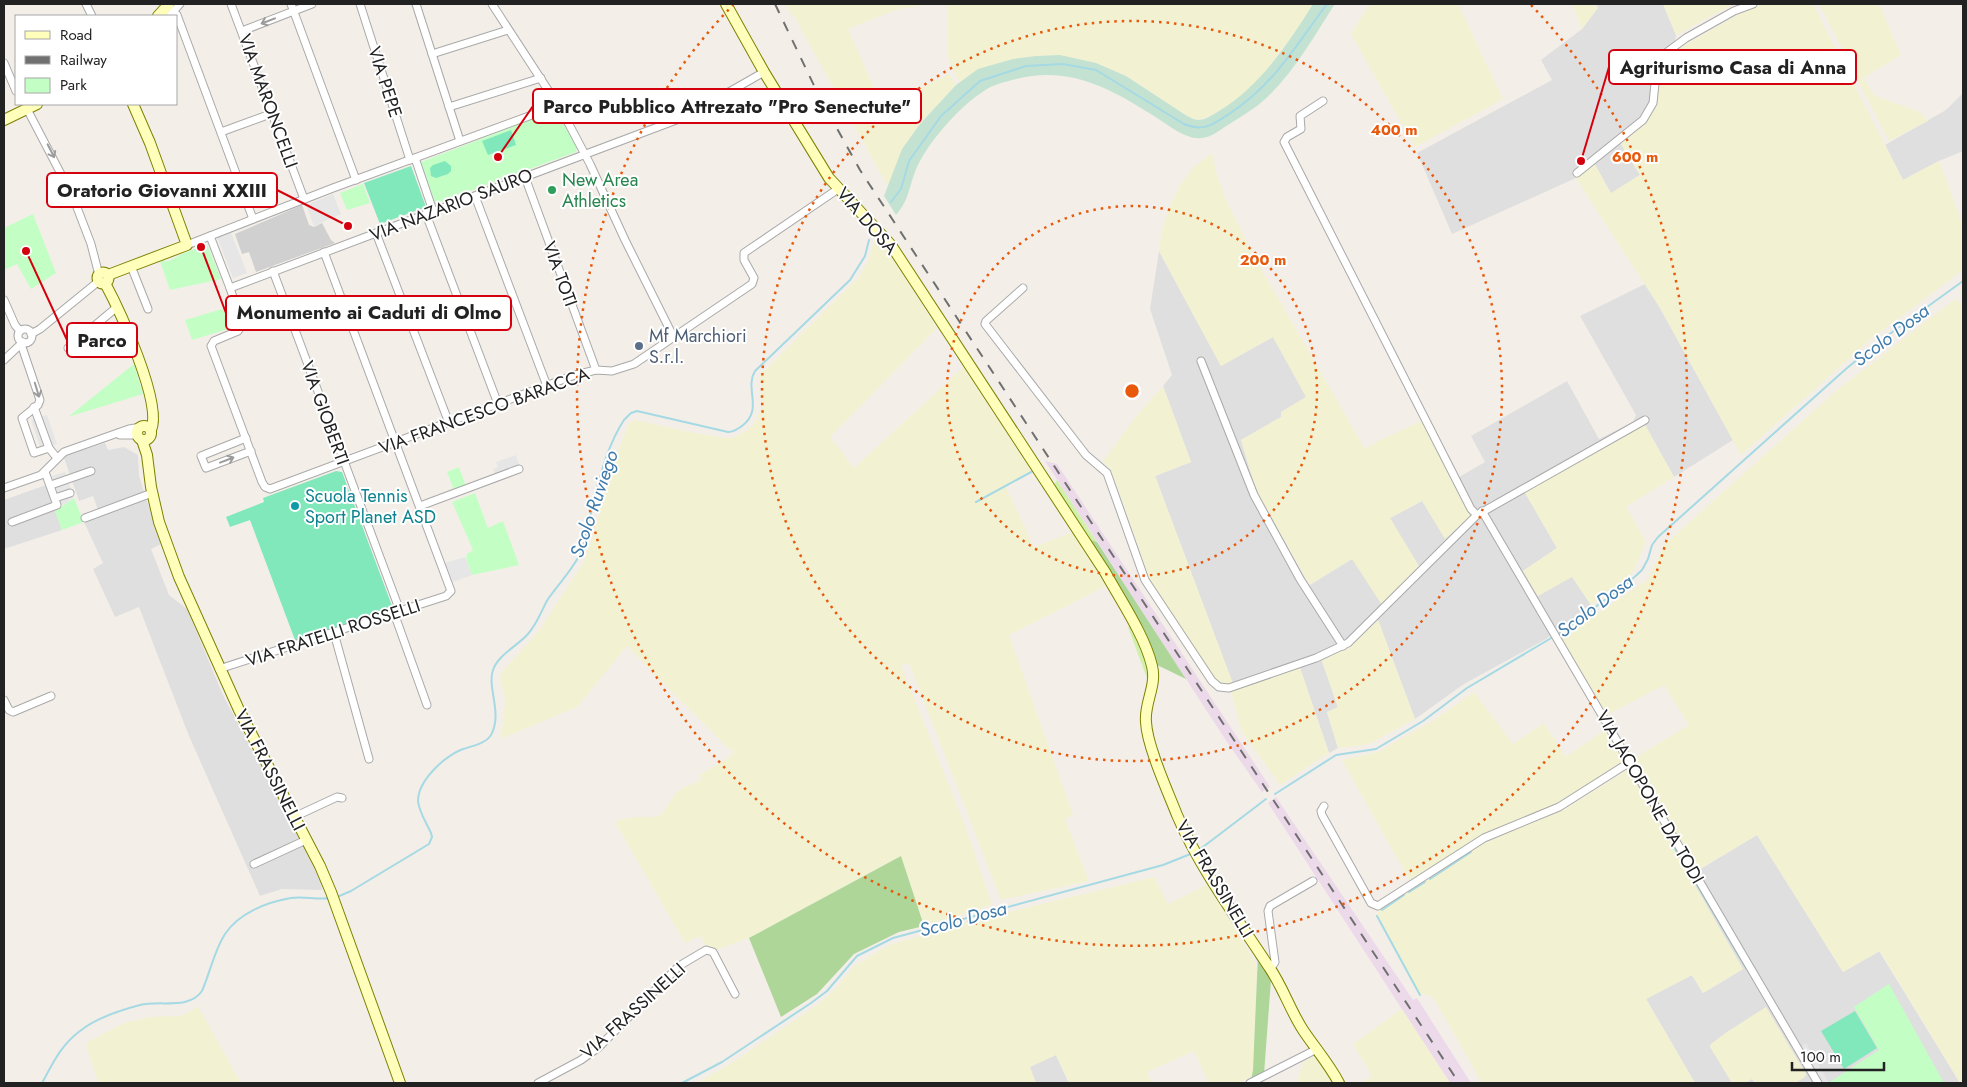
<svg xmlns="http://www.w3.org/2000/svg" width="1967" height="1087" viewBox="0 0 1967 1087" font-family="Jost,sans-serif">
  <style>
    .residential { fill: #e0dfdf }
    .industrial { fill: #ecdaea }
    .religious { fill: #d0d0d0 }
    .farmland { fill: #f2f2d3 }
    .grass { fill: #d1f0ab }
    .forest { fill: #afd699 }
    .wetland { fill: #c4e2d2 }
    .park { fill: #c3ffc5 }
    .pitch { fill: #80e8ba }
    .parking { fill: #e6e6e6 }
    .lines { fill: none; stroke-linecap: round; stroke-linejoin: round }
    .stream { stroke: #a5d9e4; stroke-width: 2 }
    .street-casing { stroke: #a9a9a9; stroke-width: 9 }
    .secondary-casing { stroke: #7c8200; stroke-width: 12 }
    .street { stroke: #fff; stroke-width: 7 }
    .secondary { stroke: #fffeba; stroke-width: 10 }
    .rail { stroke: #707070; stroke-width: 2; stroke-dasharray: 10 10; stroke-linecap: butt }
    .oneway { stroke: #9c9c9c }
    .ring { fill: none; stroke: #e8590c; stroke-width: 2.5; stroke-dasharray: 2.5 5 }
    .leisure-dot { fill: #2e9e5b; stroke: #fff; stroke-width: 2 }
    .service-dot { fill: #5c6f8a; stroke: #fff; stroke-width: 2 }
    .culture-dot { fill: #0f9aa8; stroke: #fff; stroke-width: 2 }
    .labels { text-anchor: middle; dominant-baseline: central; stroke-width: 4; stroke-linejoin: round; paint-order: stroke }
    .street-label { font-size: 18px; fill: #222; stroke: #fff }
    .leisure-label { font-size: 18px; fill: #27864d; stroke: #fff; text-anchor: start }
    .service-label { font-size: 18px; fill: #4e5e75; stroke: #fff; text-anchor: start }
    .culture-label { font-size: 18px; fill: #0d838f; stroke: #fff; text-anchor: start }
    .water-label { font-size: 19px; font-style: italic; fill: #3f7bab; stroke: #fff }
    .centre { fill: #e8590c; stroke: #fff; stroke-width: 2.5 }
    .ring-label { font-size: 15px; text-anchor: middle; font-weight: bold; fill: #e8590c; stroke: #fff; stroke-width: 4; stroke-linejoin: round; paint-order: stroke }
    .leader { fill: none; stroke: #d4000d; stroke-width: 2 }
    .callout-dot { fill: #d4000d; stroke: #fff; stroke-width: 2 }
    .callout { fill: #fff; stroke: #d4000d; stroke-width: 2 }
    .callout-label { font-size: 19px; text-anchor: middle; font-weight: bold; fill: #222 }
  </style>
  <rect width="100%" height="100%" fill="#f3efe8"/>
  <g class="residential">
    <polygon points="1596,4 1663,4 1676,35 1674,51 1666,57 1652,111 1637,130 1621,143 1640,175 1611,194 1594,163 1576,178 1452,234 1417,153 1552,80 1541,60 1582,29 1597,8"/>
    <polygon points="1963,93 1963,151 1939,161 1903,180 1885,145 1946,110"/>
    <polygon points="1159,251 1221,366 1273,337 1307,397 1282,412 1281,417 1241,440 1257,493 1309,585 1352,559 1390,518 1422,501 1463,522 1473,514 1454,480 1485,462 1471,436 1567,381 1599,439 1633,422 1636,415 1580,316 1645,284 1660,308 1733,440 1674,477 1644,423 1524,491 1557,548 1523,571 1538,596 1572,576 1591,605 1546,639 1464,684 1415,719 1378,620 1351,645 1322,661 1338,708 1327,712 1338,748 1329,753 1300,668 1231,692 1233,684 1155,476 1191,462 1163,386 1172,375 1150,309"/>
    <polygon points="105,443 108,450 124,447 138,455 139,476 161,544 151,549 169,595 187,609 223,695 320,879 322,890 282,889 260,896 189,736 139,607 115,617 93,569 103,563 84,522 100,515 93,496 79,501 64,458 67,455"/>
    <polygon points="46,485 62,530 4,549 4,500"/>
    <polygon points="1757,835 1843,972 1879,951 1960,1083 1695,1083 1646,999 1692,975 1703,993 1743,969 1689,876"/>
    <polygon points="1056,1055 1068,1081 1075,1083 1036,1083 1029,1067"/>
  </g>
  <g class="industrial">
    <polygon points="1045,461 1057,464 1270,787 1262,792 1225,739"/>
    <polygon points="1276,797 1413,1000 1417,998 1471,1083 1450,1083 1268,803"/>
  </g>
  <polygon class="religious" points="302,205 309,225 314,227 322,223 331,240 335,243 256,272 249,252 242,254 235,234"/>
  <g class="farmland">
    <polygon points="785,4 929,4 896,10 848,29 883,108 949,74 956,85 920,124 902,149 888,187 794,16 790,13"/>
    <polygon points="947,4 1313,4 1298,28 1263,75 1236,101 1210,116 1197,120 1187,116 1126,76 1096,63 965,78 960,83 951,66 947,52"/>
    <polygon points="1370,4 1458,4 1503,99 1415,147 1351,34"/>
    <polygon points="1572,4 1596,4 1598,8 1582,29"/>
    <polygon points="1663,4 1734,4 1676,35"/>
    <polygon points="1763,4 1813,4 1903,180 1939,161 1963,225 1963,270 1871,339 1741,455 1660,308 1576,178 1594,163 1611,193 1640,175 1620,143 1637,130 1652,111 1656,100 1662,62 1674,51 1739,14"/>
    <polygon points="1819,4 1879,4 1901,55 1863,78 1875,96 1920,112 1928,121 1889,141"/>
    <polygon points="1212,153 1217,175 1227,202 1256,260 1365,449 1378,441 1424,420 1473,514 1445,539 1422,501 1390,518 1419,566 1382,605 1352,559 1310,585 1257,493 1241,440 1281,417 1281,412 1306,397 1273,337 1221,366 1159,251 1162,231 1169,207 1181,184 1194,167"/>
    <polygon points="874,240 881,240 937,328 830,437 854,468 965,366 1033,470 1005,485 1034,547 1073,532 1106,586 1009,635 1073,815 1065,819 1089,881 1001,900 909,663 901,665 966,828 992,905 924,926 901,856 749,938 710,952 700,936 685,943 616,824 618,820 635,817 655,817 662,814 675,794 682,788 701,780 700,775 732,755 735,747 731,751 627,646 577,707 500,739 504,718 505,697 500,680 501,673 538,632 584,562 594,534 606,485 628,424 635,420 695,433 727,438 735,437 746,431 756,421 761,408 762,390 759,376 858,278 869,260"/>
    <polygon points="1955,299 1963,305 1963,1083 1960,1083 1880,951 1843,972 1757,835 1698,870 1633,759 1689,725 1664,685 1607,715 1560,639 1647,580 1664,545 1836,391"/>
    <polygon points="1163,386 1191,462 1155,476 1233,684 1228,685 1223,685 1215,681 1151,583 1114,477 1109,467 1103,462 1134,419"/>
    <polygon points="1644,423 1674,477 1626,507 1646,541 1635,568 1629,577 1591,605 1572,577 1538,596 1523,571 1557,548 1524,491"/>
    <polygon points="1378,620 1415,719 1371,743 1360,746 1338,748 1327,712 1338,707 1322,661 1351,645"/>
    <polygon points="1300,668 1329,753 1280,785 1242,732 1231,692"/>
    <polygon points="1474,692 1513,744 1544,723 1566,757 1606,729 1625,762 1554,807 1519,821 1411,883 1342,760 1378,752 1434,720"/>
    <polygon points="1629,769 1743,969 1703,993 1692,975 1646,999 1695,1083 1482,1083 1433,997 1419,993 1377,914 1381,909 1480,845 1521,826 1562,811"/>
    <polygon points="1154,877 1168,904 1208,884 1252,957 1257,969 1253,1070 1252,1076 1239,1083 1209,1083 1194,1051 1147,1072 1152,1083 1075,1083 1068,1081 1056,1055 1030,1067 1036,1083 697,1083 735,1061 820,1003 836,988 854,966 891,944 996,915"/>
    <polygon points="198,1006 241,1083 98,1083 86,1043 124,1023 151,1017 179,1016 188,1013"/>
    <polygon points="1766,1007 1806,1074 1805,1077 1795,1083 1755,1083 1752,1079 1745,1083 1732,1083 1710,1047 1711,1044 1727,1032"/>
    <polygon points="1402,1009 1450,1083 1361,1083 1372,1076 1353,1044"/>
    <polygon points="1315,1056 1323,1066 1333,1083 1300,1083 1297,1079 1305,1060"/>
  </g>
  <g class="grass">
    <polygon points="1057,480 1097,542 1088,539 1053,486"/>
    <polygon points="1132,625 1150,662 1151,689 1128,627"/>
  </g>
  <g class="forest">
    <polygon points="1088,539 1097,542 1186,679 1157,665"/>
    <polygon points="901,856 924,926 899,932 854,954 817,994 781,1017 749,938"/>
    <polygon points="1258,954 1271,980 1264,1074 1251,1080 1253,1070"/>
  </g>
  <path class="wetland" d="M 1313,4 L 1335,4 C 1312,39 1291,79 1257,106 C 1249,112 1240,117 1231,123 C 1222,128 1213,137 1202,138 C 1186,140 1170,126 1157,118 C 1113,90 1071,65 1016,79 C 1005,82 994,84 984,91 C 961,105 928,142 917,167 C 909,185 910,199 896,215 L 884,196 L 902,149 L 920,124 L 956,85 L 978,69 L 1013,59 L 1036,56 L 1060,55 L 1096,63 L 1126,76 L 1187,116 C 1190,117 1194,120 1198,120 C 1205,120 1213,115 1219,111 C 1260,86 1288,44 1313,4 Z"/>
  <g class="park">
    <polygon points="556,110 577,148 576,152 435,204 421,162"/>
    <polygon points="363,184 370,203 347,210 340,193"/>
    <polygon points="33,214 56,273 31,289 17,264 4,270 5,250 4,228"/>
    <polygon points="207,244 221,279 170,290 160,261 164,260 166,262 179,256 179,255"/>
    <polygon points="232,306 238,326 192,340 185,320"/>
    <polygon points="134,364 143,394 68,417"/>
    <polygon points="459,467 467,489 455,493 447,472"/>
    <polygon points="475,493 488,528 503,521 519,565 472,575 466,558 467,554 473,550 452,502"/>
    <polygon points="74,498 84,522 62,530 55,511"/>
    <polygon points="1889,984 1944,1083 1831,1083 1830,1082 1879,1050 1854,1007"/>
  </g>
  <g class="pitch">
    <polygon points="511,130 516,145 488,155 482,141"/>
    <polygon points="445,161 451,166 451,171 448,174 436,178 431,176 430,168 433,165"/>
    <polygon points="411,166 426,207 380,224 364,183"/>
    <polygon points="336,471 342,472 392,606 368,617 295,640 250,520 230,527 226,517 264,502 263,498"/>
    <polygon points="1855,1011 1877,1048 1844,1069 1821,1031"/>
  </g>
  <g class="parking">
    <polygon points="333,194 341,214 314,226 306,205"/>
    <polygon points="231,233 247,273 233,278 217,237"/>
    <polygon points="47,415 57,444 41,450 31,420"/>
    <polygon points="516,455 520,467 515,468 518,474 502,480 500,473 495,474 493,469 498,467 496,462"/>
    <polygon points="65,472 74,498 69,500 70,502 61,505 52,476"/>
    <polygon points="465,557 472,575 453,582 445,563"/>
    <polygon points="1806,1043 1829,1083 1820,1083 1799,1048"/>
  </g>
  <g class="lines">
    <g class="stream">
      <path d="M 891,202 L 901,189 L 909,161 L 941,116 L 980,81 L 1026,66 L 1063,64 L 1096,70 L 1184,124 C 1203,132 1213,125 1229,114 C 1274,85 1296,45 1327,4"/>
      <polyline points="976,502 1033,471"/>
      <polyline points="1092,561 1103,578"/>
      <polyline points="1557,635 1628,583 1642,570 1648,559 1652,545 1658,537 1847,368 1880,341 1963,281"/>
      <polyline points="1157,749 1164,771"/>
      <polyline points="1275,794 1336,755 1376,749 1423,721 1467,688 1553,637"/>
      <polyline points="1675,849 1685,865"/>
      <polyline points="1199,850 1266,799"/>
      <polyline points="1687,868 1746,968"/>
      <polyline points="1430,879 1471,852"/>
      <polyline points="1409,892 1425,882"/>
      <path d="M 337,897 L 351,891 L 429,844 L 432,837 L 431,833 C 427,824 419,812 418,801 C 418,780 445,756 463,749 C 473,746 488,743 492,733 C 502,712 487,687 493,670 C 498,655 517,646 527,635 C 537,625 541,611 548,599 C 558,585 571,571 579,556 C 586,542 588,524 592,509 C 598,481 608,444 624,420 L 631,413 L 637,411 L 728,432 C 734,432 738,429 742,426 C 764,409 744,389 755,371 L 850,280 L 865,256 L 869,240"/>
      <polyline points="1382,910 1404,895"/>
      <polyline points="1377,916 1420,995"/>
      <polyline points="1256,957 1259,962"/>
      <polyline points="1275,987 1279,994"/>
      <polyline points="1325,1052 1335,1067"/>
      <path d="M 42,1083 C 53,1063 61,1045 80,1031 C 96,1018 121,1010 140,1005 C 159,1000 189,1010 202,991 C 210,973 214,951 225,934 C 239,913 267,902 291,898 C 304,896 317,900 330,898"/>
      <polyline points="682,1083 722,1062 811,1003 827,991 857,956 893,938 1163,865 1193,853"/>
    </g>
    <g class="street-casing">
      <g id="street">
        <polyline points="86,4 92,16"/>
        <polyline points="231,4 304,199"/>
        <polyline points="291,4 356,180"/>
        <polyline points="360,4 410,160"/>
        <polyline points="416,4 460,141"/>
        <polyline points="492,4 563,113 590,164 625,240 674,338"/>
        <polyline points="173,11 177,15 253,219"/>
        <polyline points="169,16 180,4"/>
        <polyline points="242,31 312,4"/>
        <polyline points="432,54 508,30"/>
        <polyline points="4,63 16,91"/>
        <polyline points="1323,101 1300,116 1301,129 1287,137 1284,142 1471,509 1477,515"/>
        <polyline points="449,107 541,78"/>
        <polyline points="27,109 73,197 91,244 99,275"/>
        <polyline points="221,132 273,113"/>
        <polyline points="415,158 433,211"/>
        <polyline points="1577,173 1643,120 1653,103 1657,64 1663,55 1686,38 1734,11 1753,4"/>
        <polyline points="525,177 596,370"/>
        <polyline points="475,196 547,386"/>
        <polyline points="426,214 498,404"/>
        <polyline points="376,233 449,423"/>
        <polyline points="210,236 230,288 242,325 238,331 214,341 211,346 262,482 265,487 270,489 575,375 596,370 612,371 634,364 752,284 754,278 744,260 744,253 838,189"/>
        <polyline points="187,245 333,188 559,105"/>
        <polyline points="131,266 148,309"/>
        <polyline points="273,271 400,611"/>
        <polyline points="230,288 687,116 764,72"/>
        <polyline points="1023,288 986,321 985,324 1086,455 1107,473 1145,580 1212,681 1219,687 1229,688 1316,658 1348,643 1477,515 1645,420"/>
        <polyline points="4,300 15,325 20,331"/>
        <circle cx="25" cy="336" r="7"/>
        <polyline points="31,334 40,329 99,281"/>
        <polyline points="21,344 40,400 38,405 22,418 34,453 49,448 57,458"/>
        <polyline points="68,348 117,307"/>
        <polyline points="4,360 23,342"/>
        <polyline points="1201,361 1254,495 1300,579 1343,646"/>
        <polyline points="34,407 49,448"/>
        <polyline points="120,435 137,435"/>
        <polyline points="246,438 201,456 206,468 251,451"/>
        <polyline points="51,485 91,471"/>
        <polyline points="4,488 41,475 64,452 129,429 141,427"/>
        <polyline points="55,498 70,493"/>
        <polyline points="420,506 519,469"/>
        <polyline points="1482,511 1818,1083"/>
        <polyline points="85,518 152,493"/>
        <polyline points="12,522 57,505 45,472"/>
        <polyline points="394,613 427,705"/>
        <polyline points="334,633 369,759"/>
        <polyline points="219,669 446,596 451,591 324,252"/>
        <polyline points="4,700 9,710 13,712 51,696"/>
        <polyline points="1324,806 1321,811 1322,815 1371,903 1378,906 1484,838 1559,807 1630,762"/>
        <polyline points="294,817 337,797 342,798"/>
        <polyline points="254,864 306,840"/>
        <polyline points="1271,968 1275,962 1268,911 1270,906 1313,881"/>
        <polyline points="538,1083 581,1060 599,1047 679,966 706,950 713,952 735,994"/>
        <polyline points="1250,1083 1317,1049"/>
      </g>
    </g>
    <g class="secondary-casing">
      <g id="secondary">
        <path d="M 726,4 L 764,72 L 829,178 L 891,245 L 1105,572 C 1120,599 1145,636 1152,666 C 1157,686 1144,703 1146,722 C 1147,746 1168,792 1177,815 C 1200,869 1237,918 1269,967 C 1283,987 1290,1010 1303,1030 C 1315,1048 1329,1064 1339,1083"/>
        <polyline points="158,16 169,4"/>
        <polyline points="4,120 37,104"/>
        <circle cx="103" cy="278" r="5.5"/>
        <polyline points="108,275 187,245 150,143 133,104"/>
        <path d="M 105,283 C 119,309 163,404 151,430"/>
        <circle cx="144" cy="433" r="7"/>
        <polyline points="142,440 147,455 151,487 159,522 179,577 239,710 320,866 331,892 400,1083"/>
      </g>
    </g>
    <use href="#street" class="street"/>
    <use href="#secondary" class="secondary"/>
    <polyline class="rail" points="775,4 819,96 860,170 1459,1083"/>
  </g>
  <defs><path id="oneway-shaft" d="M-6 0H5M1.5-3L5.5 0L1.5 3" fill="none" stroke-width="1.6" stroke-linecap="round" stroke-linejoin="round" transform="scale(1.25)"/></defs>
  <g class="oneway">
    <use href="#oneway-shaft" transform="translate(268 21) rotate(159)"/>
    <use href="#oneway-shaft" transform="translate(51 151) rotate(63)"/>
    <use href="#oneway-shaft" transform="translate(37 390) rotate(73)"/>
    <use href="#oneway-shaft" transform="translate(227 460) rotate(-21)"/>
  </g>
  <g class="ring">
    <circle cx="1132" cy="391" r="185"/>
    <circle cx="1132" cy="391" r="370"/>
    <path d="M1531 5A555 555 0 1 1 733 5"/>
  </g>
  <circle class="leisure-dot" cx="552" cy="190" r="5"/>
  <circle class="service-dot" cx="639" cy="346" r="5"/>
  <circle class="culture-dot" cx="295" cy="506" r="5"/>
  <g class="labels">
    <g class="street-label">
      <text transform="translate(385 82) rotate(72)">VIA PEPE</text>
      <text transform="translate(268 101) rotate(70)">VIA MARONCELLI</text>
      <text transform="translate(451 205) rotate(-21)">VIA NAZARIO SAURO</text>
      <text transform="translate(867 221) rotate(49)">VIA DOSA</text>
      <text transform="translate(560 274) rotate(70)">VIA TOTI</text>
      <text transform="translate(484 411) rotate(-20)">VIA FRANCESCO BARACCA</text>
      <text transform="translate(325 413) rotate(70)">VIA GIOBERTI</text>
      <text transform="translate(333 633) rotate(-18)">VIA FRATELLI ROSSELLI</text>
      <text transform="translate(270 770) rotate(63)">VIA FRASSINELLI</text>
      <text transform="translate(1650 797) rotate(60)">VIA JACOPONE DA TODI</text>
      <text transform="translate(1215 879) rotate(59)">VIA FRASSINELLI</text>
      <text transform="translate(633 1011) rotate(-42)">VIA FRASSINELLI</text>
    </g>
    <g class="leisure-label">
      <text x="562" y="180">New Area<tspan x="562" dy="21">Athletics</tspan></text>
    </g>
    <g class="service-label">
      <text x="649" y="336">Mf Marchiori<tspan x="649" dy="21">S.r.l.</tspan></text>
    </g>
    <g class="culture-label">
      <text x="305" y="496">Scuola Tennis<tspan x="305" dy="21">Sport Planet ASD</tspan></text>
    </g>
    <g class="water-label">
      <text transform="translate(1891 335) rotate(-37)">Scolo Dosa</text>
      <text transform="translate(594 504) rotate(-71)">Scolo Ruviego</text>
      <text transform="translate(1595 606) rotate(-37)">Scolo Dosa</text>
      <text transform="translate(963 919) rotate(-15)">Scolo Dosa</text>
    </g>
  </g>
  <circle cx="1132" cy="391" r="8" class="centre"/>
  <g class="ring-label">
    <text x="1394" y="135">400 m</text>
    <text x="1635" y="162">600 m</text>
    <text x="1263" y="265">200 m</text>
  </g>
  <path class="leader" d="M1581 161L1609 67M498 157L533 106M348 226L277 190M201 247L226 313M26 251L67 340"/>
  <g class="callout-dot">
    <circle cx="1581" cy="161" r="5"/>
    <circle cx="498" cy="157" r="5"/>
    <circle cx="348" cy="226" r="5"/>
    <circle cx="201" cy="247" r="5"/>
    <circle cx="26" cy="251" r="5"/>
  </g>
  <g class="callout">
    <rect x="1609" y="50" width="247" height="34" rx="5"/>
    <rect x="533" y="89" width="388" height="34" rx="5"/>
    <rect x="47" y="173" width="230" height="34" rx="5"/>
    <rect x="226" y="296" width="285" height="34" rx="5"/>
    <rect x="67" y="323" width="70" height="34" rx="5"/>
  </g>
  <g class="callout-label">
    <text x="1733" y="74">Agriturismo Casa di Anna</text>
    <text x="727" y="113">Parco Pubblico Attrezato "Pro Senectute"</text>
    <text x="162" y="197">Oratorio Giovanni XXIII</text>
    <text x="369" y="319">Monumento ai Caduti di Olmo</text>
    <text x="102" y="347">Parco</text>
  </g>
  <rect width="1967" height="1087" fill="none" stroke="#222222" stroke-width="10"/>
  <rect x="15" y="15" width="162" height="90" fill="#ffffff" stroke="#a7a7a7"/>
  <rect x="25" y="31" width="25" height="8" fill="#fffeba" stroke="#a7a7a7"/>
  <text x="60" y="40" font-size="15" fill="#222222">Road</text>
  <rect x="25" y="56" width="25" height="8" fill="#707070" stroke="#a7a7a7"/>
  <text x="60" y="65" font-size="15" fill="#222222">Railway</text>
  <rect x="25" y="78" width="25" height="15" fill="#c3ffc5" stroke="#a7a7a7"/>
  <text x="60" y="90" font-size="15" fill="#222222">Park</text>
  <path d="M1792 1062v8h92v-8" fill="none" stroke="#222222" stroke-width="2.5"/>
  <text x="1800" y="1062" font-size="15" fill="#222222" stroke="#ffffff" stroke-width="4" paint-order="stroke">100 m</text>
</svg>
